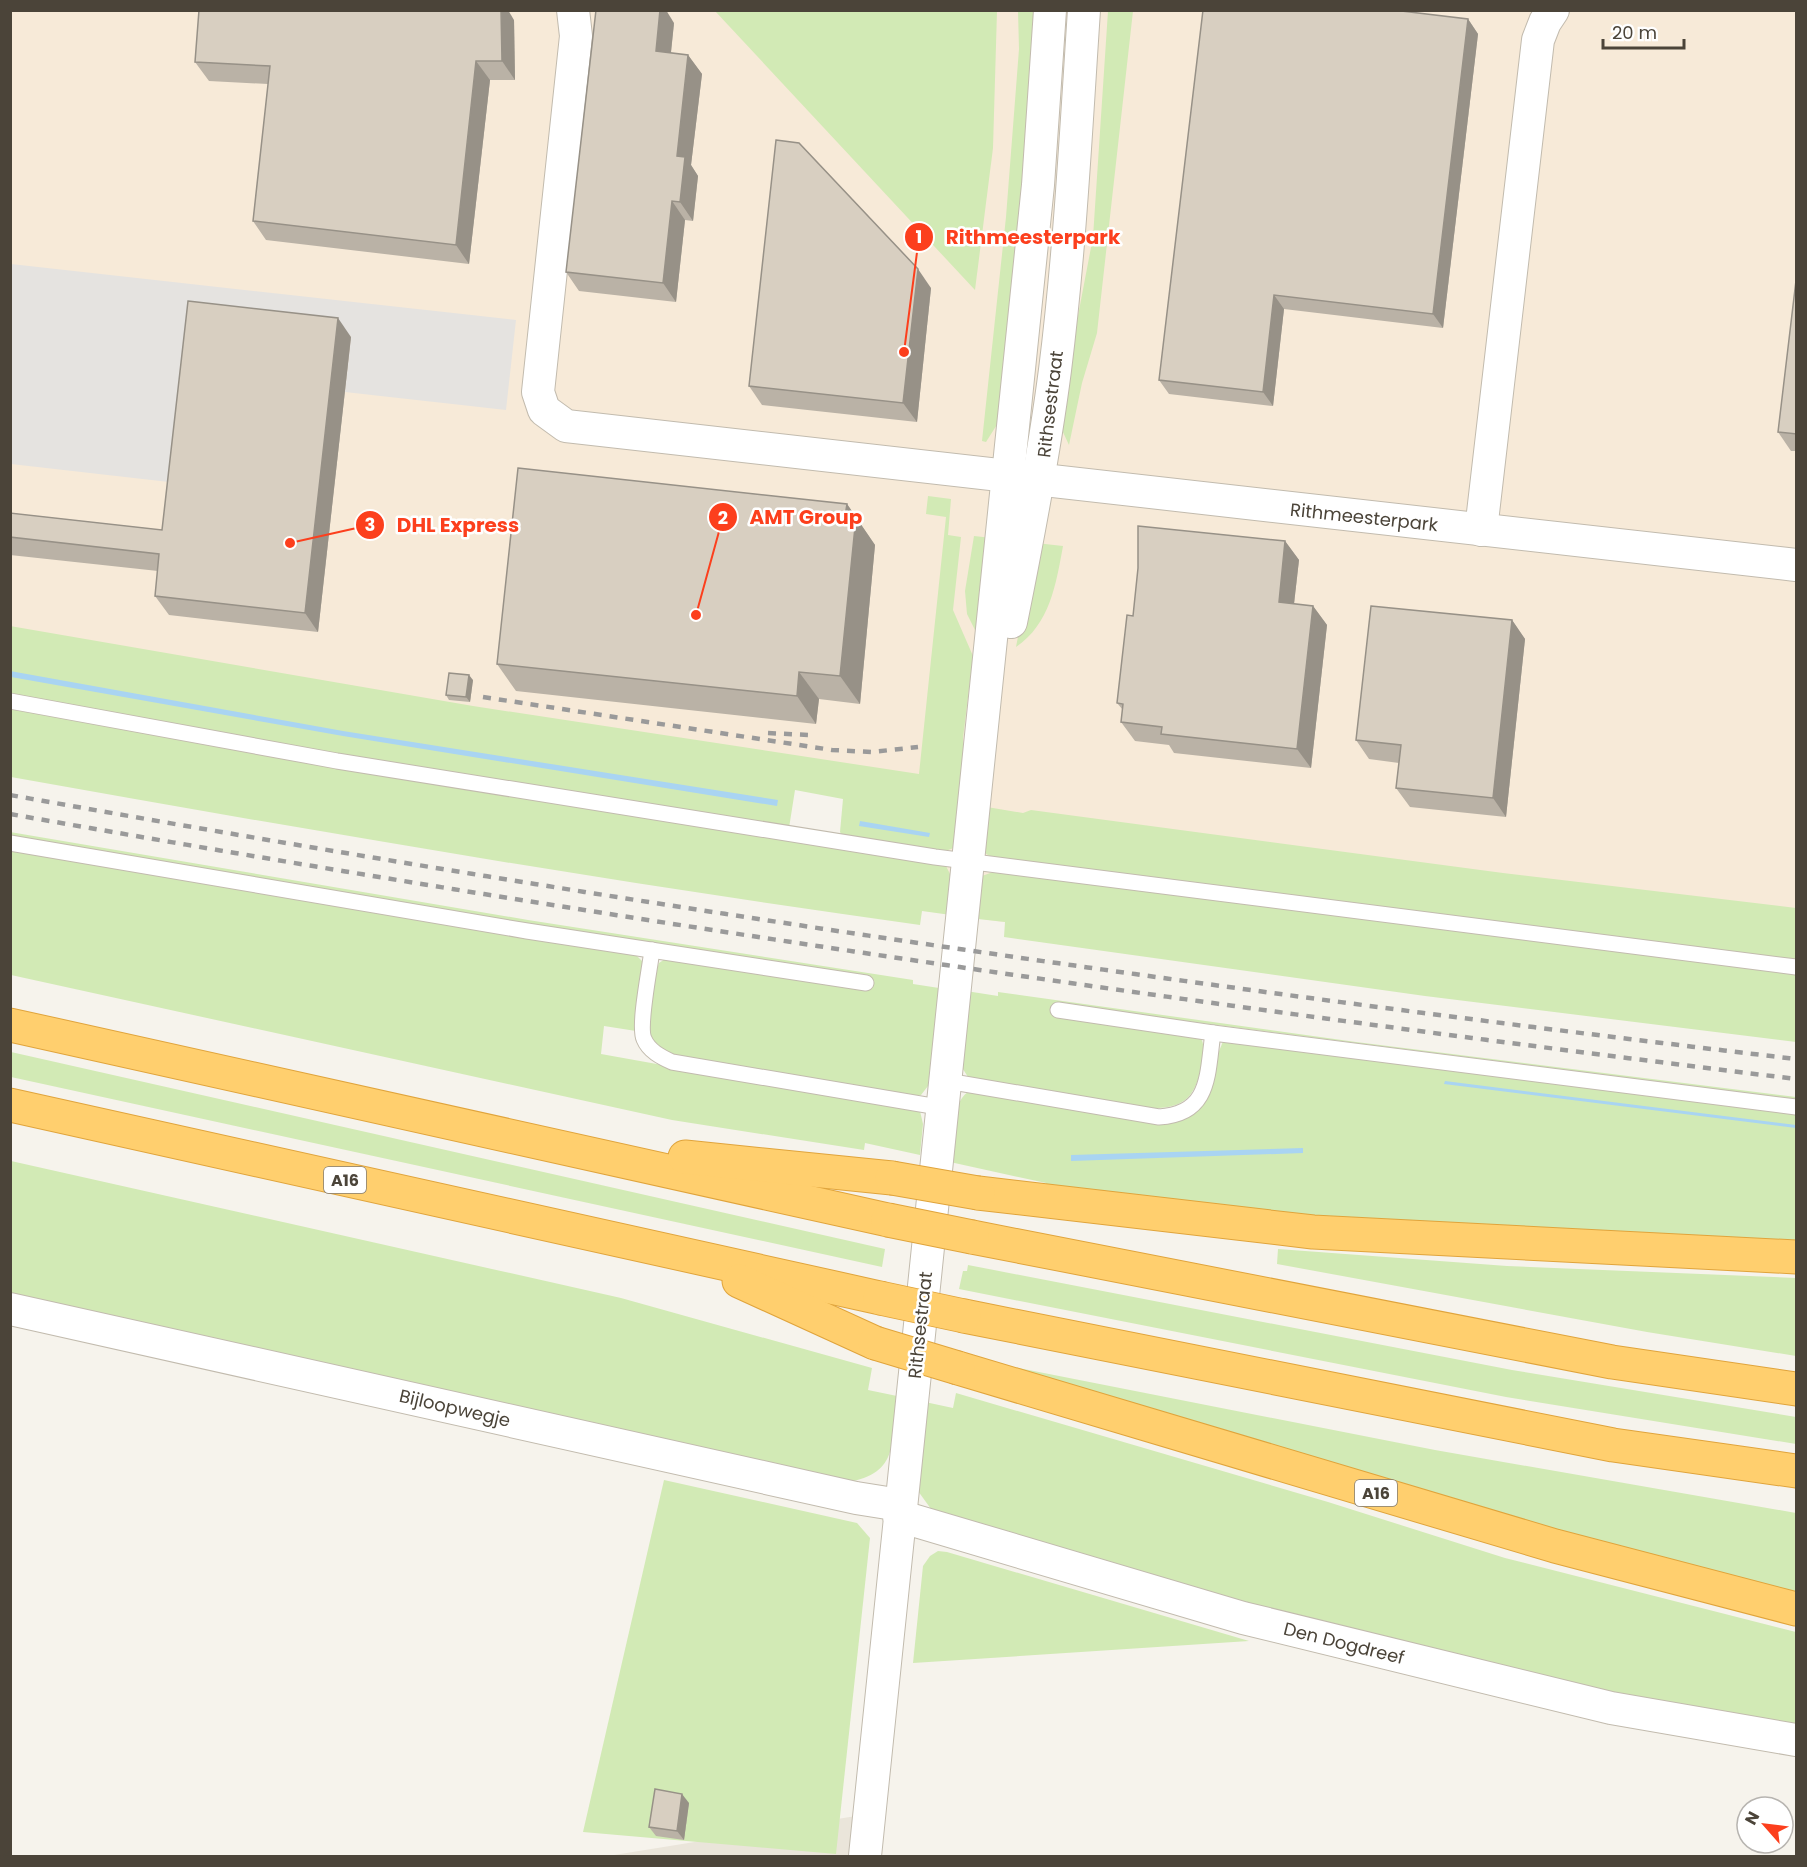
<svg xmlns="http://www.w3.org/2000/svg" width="1807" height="1867" viewBox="0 0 1807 1867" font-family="Poppins,sans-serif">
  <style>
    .residential { fill: #eae5da }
    .commercial { fill: #f7ead8 }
    .green { fill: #d2eab5 }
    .parking { fill: #e5e3e0 }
    .water { fill: #a9d4f2 }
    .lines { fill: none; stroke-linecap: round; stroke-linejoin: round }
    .service-casing { stroke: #c2bbae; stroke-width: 17 }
    .minor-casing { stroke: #c2bbae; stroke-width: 34 }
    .motorway-casing { stroke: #e0a43c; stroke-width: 35 }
    .service { stroke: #fff; stroke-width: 15 }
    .minor { stroke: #fff; stroke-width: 32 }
    .motorway { stroke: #ffcf6e; stroke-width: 33 }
    .rail { stroke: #9a9a9a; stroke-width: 4.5; stroke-dasharray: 8 8; stroke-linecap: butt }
    .motorway-bridge-casing { stroke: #e0a43c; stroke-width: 35; stroke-linecap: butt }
    .motorway-bridge { stroke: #ffcf6e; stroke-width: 33 }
    .wall { fill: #bab2a6 }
    .shaded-wall { fill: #979187 }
    .building { fill: #d8cfc1; stroke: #979187; stroke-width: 1.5 }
    .labels { text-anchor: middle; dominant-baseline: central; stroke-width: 5; stroke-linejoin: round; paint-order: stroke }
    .shield { fill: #fff; stroke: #817c74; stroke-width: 1.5 }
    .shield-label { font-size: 16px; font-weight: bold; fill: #4b4439 }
    .street-label { font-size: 18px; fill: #4b4439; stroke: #fff }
    .leader { fill: none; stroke: #fc3f1d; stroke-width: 2 }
    .callout-dot { fill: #fc3f1d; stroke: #fff; stroke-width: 2 }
    .mark-label { font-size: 18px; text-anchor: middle; font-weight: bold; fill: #fff }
    .callout-label { font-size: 20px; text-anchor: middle; font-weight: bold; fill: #fc3f1d; stroke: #fff; stroke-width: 5; stroke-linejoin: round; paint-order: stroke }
  </style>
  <rect width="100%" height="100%" fill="#f6f3ec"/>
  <polygon class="residential" points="862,1815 862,1856 608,1856"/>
  <polygon class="commercial" points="10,11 1796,11 1796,961 1003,922 926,911 851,794 11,693"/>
  <g class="green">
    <polygon points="715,11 997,11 993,148 975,290"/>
    <polygon points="1018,11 1040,11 1005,412 986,442 982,441 1006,217 1019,49"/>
    <polygon points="1108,11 1133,11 1097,333 1082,383 1069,445 1062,430 1060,410 1093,237"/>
    <polygon points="928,496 951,499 948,535 961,537 953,610 973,656 963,738 966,772 959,846 940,853 843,837 840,832 843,799 795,790 789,828 339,756 11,696 10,626 473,706 919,774 946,517 926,514"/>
    <polygon points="974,536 992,538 980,640 967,614 965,591"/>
    <path d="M 1036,543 L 1063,546 C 1056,584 1050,624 1016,647 Z"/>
    <path d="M 10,707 L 945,864 L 952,878 L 951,915 L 922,911 L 920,925 C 616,883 313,831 11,777 Z"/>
    <polygon points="987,807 1023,813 1031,810 1503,873 1796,908 1796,962 994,859 982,851"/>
    <polygon points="10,832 528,920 913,980 913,984 939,988 928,1086 921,1095 915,1096 673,1057 664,1052 648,1036 654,978 659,963 665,959 527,925 11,837"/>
    <polygon points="11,848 635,954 642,961 644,969 636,1031 604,1026 601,1054 920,1111 923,1124 920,1155 865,1143 864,1150 672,1120 11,975"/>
    <polygon points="993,872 1796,973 1796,1042 1425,996 1004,937 1005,922 978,919 982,876"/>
    <path d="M 966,991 L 998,996 L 998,992 L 1356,1042 L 1796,1097 L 1796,1100 L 1054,1004 L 1052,1015 L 1199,1035 C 1205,1043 1204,1052 1202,1062 C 1196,1097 1185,1109 1149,1108 L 968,1077 L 961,1066 Z"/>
    <path d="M 1224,1039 L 1796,1112 L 1796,1241 L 1587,1234 L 1232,1211 L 1046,1186 L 1046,1183 L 950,1162 C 953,1142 950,1104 968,1092 L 1183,1116 L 1213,1066 Z"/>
    <polygon points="11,1052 885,1249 882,1267 11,1077"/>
    <path d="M 11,1161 L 621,1298 L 872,1368 L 868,1390 L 897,1396 C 891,1445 900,1476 841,1483 L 11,1299 Z"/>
    <polygon points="1278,1249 1507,1266 1796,1278 1796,1356 1647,1332 1277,1264"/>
    <polygon points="968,1265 1512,1370 1796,1417 1796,1444 1506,1397 959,1289 963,1271 967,1271"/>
    <polygon points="983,1361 1435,1450 1796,1513 1796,1600"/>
    <polygon points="956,1393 1328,1502 1505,1558 1796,1632 1796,1729 1720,1718 1293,1620 941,1516 931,1509 918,1491 925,1402 953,1408"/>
    <polygon points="664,1480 857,1523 870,1538 836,1854 583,1832"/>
    <polygon points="938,1551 947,1552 1249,1641 913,1663 923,1566 930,1556"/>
  </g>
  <polygon class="parking" points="11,264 516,320 506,410 345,392 351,336 187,318 169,482 11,464"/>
  <g class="water">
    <polygon points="10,671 343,731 778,800 777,806 343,736 11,677"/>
    <polygon points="860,821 930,833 929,837 859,826"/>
    <polygon points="1445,1081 1796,1125 1796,1128 1444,1084"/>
    <polygon points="1303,1148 1303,1153 1071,1161 1071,1155"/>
  </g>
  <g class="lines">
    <g class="service-casing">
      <g id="service">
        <polyline points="10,701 337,761 935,857 1796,967"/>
        <polyline points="10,843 527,931 866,983"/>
        <path d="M 652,950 C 650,968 638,1026 644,1039 C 649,1051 661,1057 672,1062 L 944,1108"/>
        <polyline points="1058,1010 1213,1033 1796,1107"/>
        <path d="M 947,1081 L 1159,1117 C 1211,1114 1207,1074 1213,1033"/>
      </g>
    </g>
    <g class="minor-casing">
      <g id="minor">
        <polyline points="573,10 576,36 538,392 544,410 566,426 1796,565"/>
        <polyline points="1481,530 1538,40 1545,22 1553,10"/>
        <path d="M 1011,622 C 1028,538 1044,455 1055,370 C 1070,251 1076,130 1084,10"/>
        <polyline points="10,1309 856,1498 900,1505"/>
        <polyline points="899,1516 1243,1618 1611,1708 1796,1740"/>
        <polyline points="865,1856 1038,185 1050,10"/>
      </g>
    </g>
    <g class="motorway-casing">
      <g id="motorway">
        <polyline points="10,1025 888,1220"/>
        <polyline points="10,1105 880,1298"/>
        <polyline points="685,1157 892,1178"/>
        <polyline points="978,1193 1313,1232 1796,1257"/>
        <polyline points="972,1237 1612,1362 1796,1389"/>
        <polyline points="739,1281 875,1343"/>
        <polyline points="964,1316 1613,1445 1796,1471"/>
        <polyline points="958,1368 1555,1546 1796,1609"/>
      </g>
    </g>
    <use href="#service" class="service"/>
    <use href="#minor" class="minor"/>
    <use href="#motorway" class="motorway"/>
    <g class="rail">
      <polyline points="483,697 832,750 872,752 918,747"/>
      <polyline points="768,733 810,735"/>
      <path d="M 10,795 C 603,901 1199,989 1796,1059"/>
      <path d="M 10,814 C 603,919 1199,1006 1796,1079"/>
    </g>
    <g class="motorway-bridge-casing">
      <g id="motorway-bridge">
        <polyline points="892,1178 978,1193"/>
        <polyline points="888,1220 972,1237"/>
        <polyline points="880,1298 964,1316"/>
        <polyline points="875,1343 958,1368"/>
      </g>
    </g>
    <use href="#motorway-bridge" class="motorway-bridge"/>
  </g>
  <g class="wall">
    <polygon points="1468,19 1478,34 1443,328 1284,309 1273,406 1169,394 1159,380"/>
    <polygon points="514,20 515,80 490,80 469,264 266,240 253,221 268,84 209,81 195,62"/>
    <polygon points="674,23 671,53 688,55 702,74 691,165 698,176 693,221 685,220 676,302 579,291 566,272"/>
    <polygon points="1797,272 1797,451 1791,451 1778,432"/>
    <polygon points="931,288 917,422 762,405 749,386"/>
    <polygon points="351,337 318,632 169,615 155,596 158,571 10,555 10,513 162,530"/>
    <polygon points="847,504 875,545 860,704 819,699 816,724 516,691 497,664"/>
    <polygon points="1285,541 1299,560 1294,604 1313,606 1327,625 1311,768 1174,753 1169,745 1135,741 1121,722 1123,710 1117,703 1133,616"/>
    <polygon points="1512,620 1525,639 1506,817 1410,807 1396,788 1399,763 1369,759 1356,740"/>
    <polygon points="473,680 470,702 449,700 446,695"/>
    <polygon points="689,1803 684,1840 656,1836 649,1827"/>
  </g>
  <g class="shaded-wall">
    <polygon points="501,10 508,10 514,20 515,80 502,61"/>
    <polygon points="660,10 666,10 674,23 669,70 656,51"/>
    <polygon points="1468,19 1478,34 1443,328 1433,314"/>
    <polygon points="688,55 702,74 691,165 698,176 693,221 680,202 677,156"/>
    <polygon points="476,61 490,80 469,264 456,245"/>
    <polygon points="672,201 685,220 676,302 663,283"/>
    <polygon points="918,269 931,288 917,422 903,403"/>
    <polygon points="1274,295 1284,309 1273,406 1263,392"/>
    <polygon points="338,318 351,337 318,632 305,613"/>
    <polygon points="847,504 875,545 860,704 840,676 845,516"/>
    <polygon points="1285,541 1299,560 1292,621 1279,602"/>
    <polygon points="1313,606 1327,625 1311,768 1297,749"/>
    <polygon points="1512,620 1525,639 1506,817 1493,798"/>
    <polygon points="799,672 819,699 816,724 797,696"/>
    <polygon points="469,675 473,680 470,702 466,697"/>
    <polygon points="682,1794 689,1803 684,1840 677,1831"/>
  </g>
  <g class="building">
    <polygon points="199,10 501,10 502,61 476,61 456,245 253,221 270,66 195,62"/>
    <polygon points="596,10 660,10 656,51 688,55 677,156 685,157 680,202 672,201 663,283 566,272"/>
    <polygon points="1203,10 1393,10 1468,19 1433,314 1274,295 1263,392 1159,380"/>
    <polygon points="776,140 799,143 918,269 903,403 749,386"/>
    <polygon points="1797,272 1797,434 1778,432"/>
    <polygon points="188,301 338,318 305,613 155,596 159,554 10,537 10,513 162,530"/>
    <polygon points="518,468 847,504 845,516 856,517 840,676 799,672 797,696 497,664"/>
    <polygon points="1138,526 1285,541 1279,602 1313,606 1297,749 1161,734 1162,727 1121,722 1123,704 1117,703 1127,615 1133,616 1138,568"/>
    <polygon points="1371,606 1512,620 1493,798 1396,788 1401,745 1356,740"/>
    <polygon points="449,673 469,675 466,697 446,695"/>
    <polygon points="655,1789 682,1794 677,1831 649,1827"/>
  </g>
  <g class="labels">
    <g class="shield">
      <rect x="324" y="1167" width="42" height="26" rx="4.5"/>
      <rect x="1355" y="1480" width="42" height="26" rx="4.5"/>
    </g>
    <g class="shield-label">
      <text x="345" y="1180">A16</text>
      <text x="1376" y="1493">A16</text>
    </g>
    <g class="street-label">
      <text transform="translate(1050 404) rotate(-83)">Rithsestraat</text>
      <text transform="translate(1364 517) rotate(6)">Rithmeesterpark</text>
      <text transform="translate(920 1325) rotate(-84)">Rithsestraat</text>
      <text transform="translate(455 1408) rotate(13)">Bijloopwegje</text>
      <text transform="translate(1344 1643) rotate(14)">Den Dogdreef</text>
    </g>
  </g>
  <path class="leader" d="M904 352L919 237M696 615L723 517M290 543L370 525"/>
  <g class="callout-dot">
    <circle cx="904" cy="352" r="6"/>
    <circle cx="696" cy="615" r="6"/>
    <circle cx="290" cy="543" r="6"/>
    <circle cx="919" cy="237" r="15"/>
    <circle cx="723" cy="517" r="15"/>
    <circle cx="370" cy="525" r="15"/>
  </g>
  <g class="mark-label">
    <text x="919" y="243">1</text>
    <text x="723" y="524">2</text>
    <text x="370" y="531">3</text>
  </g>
  <g class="callout-label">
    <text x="1033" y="244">Rithmeesterpark</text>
    <text x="806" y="524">AMT Group</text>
    <text x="458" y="532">DHL Express</text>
  </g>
  <rect width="1807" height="1867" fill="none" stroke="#4b4439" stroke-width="24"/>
  <g transform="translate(1765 1825) rotate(298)"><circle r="28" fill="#ffffff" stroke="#b7b4b0" stroke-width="1.5"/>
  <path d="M0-4.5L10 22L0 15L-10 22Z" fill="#fc3f1d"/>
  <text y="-9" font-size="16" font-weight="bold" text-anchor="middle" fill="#4b4439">N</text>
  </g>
  <path d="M1603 39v9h81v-9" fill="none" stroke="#4b4439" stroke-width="3"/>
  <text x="1612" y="39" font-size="18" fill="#4b4439" stroke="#ffffff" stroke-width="4.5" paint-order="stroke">20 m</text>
</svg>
